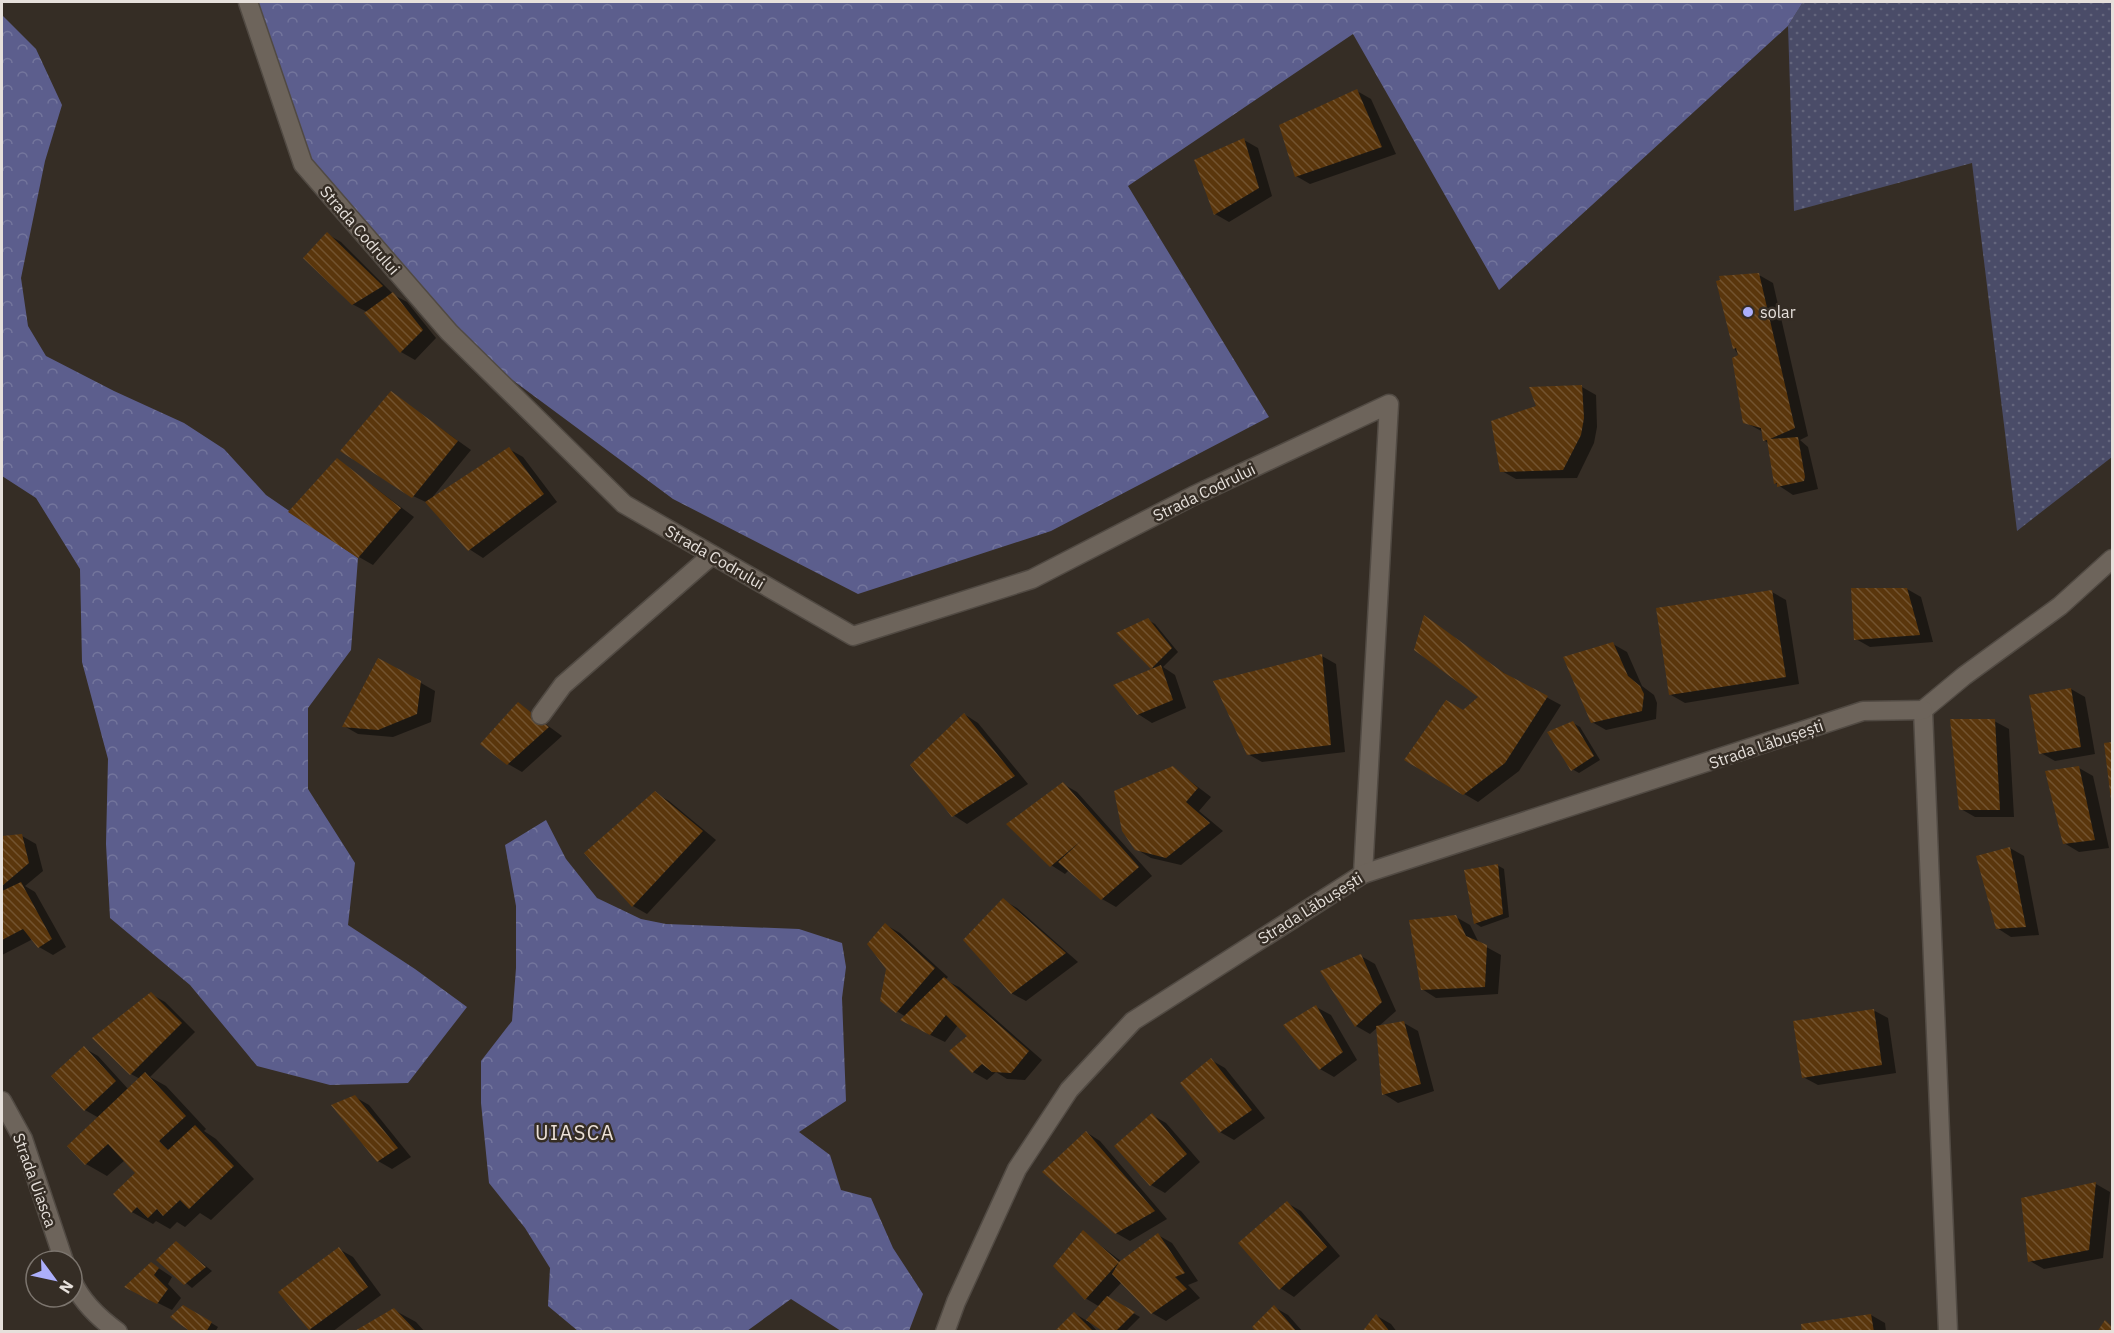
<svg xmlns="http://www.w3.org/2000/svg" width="2114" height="1333" viewBox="0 0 2114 1333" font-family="'IBM Plex Sans',sans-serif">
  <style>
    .grass { fill: url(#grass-dots) }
    .forest { fill: url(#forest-crowns) }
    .shadow { fill: #0007 }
    .building { fill: url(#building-back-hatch) }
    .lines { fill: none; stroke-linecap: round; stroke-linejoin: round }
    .street-casing { stroke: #514a43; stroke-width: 21 }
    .street { stroke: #6d645b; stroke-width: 18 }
    .poi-dot { fill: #acaffb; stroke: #352d25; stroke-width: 2 }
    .labels { text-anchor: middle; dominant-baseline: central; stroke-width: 5; stroke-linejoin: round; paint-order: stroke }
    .street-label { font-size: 16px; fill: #e6e0db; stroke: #352d25 }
    .poi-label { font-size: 16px; fill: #e6e0db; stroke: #352d25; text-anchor: start }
    .quarter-label { font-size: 20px; letter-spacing: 1.5px; fill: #ece1d7; stroke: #352d25 }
  </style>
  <defs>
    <pattern id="grass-dots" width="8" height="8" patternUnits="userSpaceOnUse" patternTransform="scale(1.5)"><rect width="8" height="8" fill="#4a4c68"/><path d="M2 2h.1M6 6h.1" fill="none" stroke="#64667d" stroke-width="1.8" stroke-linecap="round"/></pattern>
    <pattern id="forest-crowns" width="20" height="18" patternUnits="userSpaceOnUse" patternTransform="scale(1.5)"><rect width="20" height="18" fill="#5c5e8d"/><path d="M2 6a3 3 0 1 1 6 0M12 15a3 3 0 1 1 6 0" fill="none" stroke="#73759c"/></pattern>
    <pattern id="building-back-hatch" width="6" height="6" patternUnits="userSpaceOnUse" patternTransform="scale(1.5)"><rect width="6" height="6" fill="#5a360c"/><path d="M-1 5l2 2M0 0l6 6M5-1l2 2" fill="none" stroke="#72532f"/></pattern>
  </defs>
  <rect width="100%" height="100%" fill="#352d25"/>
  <polygon class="grass" points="1803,2 2112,2 2112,457 2017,531 1972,163 1794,211 1788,26"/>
  <g class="forest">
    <polygon points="248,2 1803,2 1788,26 1499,290 1353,34 1128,186 1269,417 1051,531 858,594 673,499 426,316 303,164"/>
    <polygon points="2,15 36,49 62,105 45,161 21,278 28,326 46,356 114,391 184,423 224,449 266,495 358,558 351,650 308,708 308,789 355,863 348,925 415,969 467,1007 408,1083 330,1085 257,1066 190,985 110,918 106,844 108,759 82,662 80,569 36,498 2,476"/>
    <polygon points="546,820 566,859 597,898 641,919 666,924 799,929 842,943 846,967 842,998 846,1101 799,1132 830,1155 841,1190 871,1198 893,1248 923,1294 909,1331 841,1331 791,1299 747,1331 578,1331 548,1306 550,1268 525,1228 489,1183 481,1103 481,1061 512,1021 516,968 516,906 505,845"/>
  </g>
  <g class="shadow">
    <polygon points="1357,91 1371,99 1396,154 1310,184 1296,176"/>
    <polygon points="1244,140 1258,148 1272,196 1229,222 1215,214"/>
    <polygon points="327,234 341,242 394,295 407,302 436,338 415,360 401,352 367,312 352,304"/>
    <polygon points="1759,275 1773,283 1808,436 1800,440 1808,447 1818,489 1793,495 1775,483 1772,445 1765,441 1763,432 1745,422 1739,356 1734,348"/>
    <polygon points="1582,387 1596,395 1597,427 1594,443 1577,478 1516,479 1502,471 1538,407"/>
    <polygon points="391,393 471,450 431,499 509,449 523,457 557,502 483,558 469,549 428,503 413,496"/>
    <polygon points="338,460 414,517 373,565 359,557"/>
    <polygon points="1907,589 1921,597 1933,642 1870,647 1856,639"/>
    <polygon points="1772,592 1786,600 1799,684 1685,703 1671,695"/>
    <polygon points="1425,617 1514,680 1561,705 1519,771 1478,802 1406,760 1480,697"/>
    <polygon points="1148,620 1155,624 1178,652 1163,667 1175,675 1186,708 1152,723 1138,714 1155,669 1152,667"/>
    <polygon points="1613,644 1627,652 1642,686 1654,695 1657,703 1656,719 1606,730 1592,722"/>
    <polygon points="1322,656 1336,664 1345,752 1262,762 1248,754"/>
    <polygon points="421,683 435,691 431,722 393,737 358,734 344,726"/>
    <polygon points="2071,689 2085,697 2095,754 2055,761 2041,753"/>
    <polygon points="518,704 562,736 522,772 508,764"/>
    <polygon points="964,714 978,723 1028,784 967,824 953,815"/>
    <polygon points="1994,721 2009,729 2014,817 1975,817 1961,809"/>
    <polygon points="1573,723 1580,727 1600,760 1579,773 1572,769"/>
    <polygon points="2112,743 2112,799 2106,744"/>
    <polygon points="1173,768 1211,797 1199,811 1223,831 1181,865 1151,858 1136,849"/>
    <polygon points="2079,768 2093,776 2109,848 2079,852 2064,843"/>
    <polygon points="1063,784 1077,792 1152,876 1116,907 1102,899 1069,870 1065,874 1051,865"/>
    <polygon points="655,793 669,801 716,840 647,914 633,906"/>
    <polygon points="22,836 36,844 43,871 25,886 35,892 66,947 53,955 39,947 33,939 2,955 2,837"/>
    <polygon points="2010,848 2024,856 2039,935 2011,937 1997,928"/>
    <polygon points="1497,865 1504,869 1509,917 1481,927 1475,923"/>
    <polygon points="1003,900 1017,908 1078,962 1026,1001 1011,993"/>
    <polygon points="1456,917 1470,925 1479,943 1501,955 1498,994 1436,998 1422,989"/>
    <polygon points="886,925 900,933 948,977 945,980 959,987 1042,1060 1025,1080 1007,1079 996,1072 987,1080 973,1072 970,1036 958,1025 945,1042 916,1028 906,1017 881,1001 888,969"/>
    <polygon points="1361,956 1375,964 1396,1011 1370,1034 1356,1026"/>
    <polygon points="151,994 165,1002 195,1032 150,1077 166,1086 206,1129 204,1131 216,1139 254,1179 211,1220 200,1213 185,1227 177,1222 170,1229 156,1221 153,1224 132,1212 137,1173 125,1160 107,1176 86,1164 99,1118 85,1110 84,1048 98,1056 129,1090 140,1079 131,1074 94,1039"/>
    <polygon points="1316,1007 1331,1015 1357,1060 1334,1077 1320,1069"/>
    <polygon points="1873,1010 1888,1018 1896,1073 1818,1085 1803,1077"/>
    <polygon points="1404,1023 1418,1031 1434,1091 1398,1103 1384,1094"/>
    <polygon points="1211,1060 1225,1068 1265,1118 1234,1140 1220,1132"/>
    <polygon points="355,1097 369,1105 411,1157 392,1169 378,1161"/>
    <polygon points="1152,1115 1166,1123 1200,1162 1165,1193 1151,1185 1116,1146"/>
    <polygon points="1086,1132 1100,1141 1167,1219 1130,1241 1116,1233"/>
    <polygon points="2096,1184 2110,1192 2103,1258 2044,1269 2030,1261"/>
    <polygon points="1287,1203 1301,1211 1340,1256 1294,1297 1280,1288"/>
    <polygon points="1083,1232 1122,1262 1158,1235 1172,1243 1198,1281 1188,1285 1200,1298 1166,1321 1152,1313 1122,1282 1107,1298 1140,1317 1125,1332 1107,1332 1088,1321 1098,1332 1056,1332 1074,1313 1087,1321 1100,1307 1085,1298"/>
    <polygon points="177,1243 212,1271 192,1288 159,1260"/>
    <polygon points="339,1249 353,1257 381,1295 332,1332 314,1332 310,1329"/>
    <polygon points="151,1263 172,1277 168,1284 181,1298 172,1310 140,1294"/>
    <polygon points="183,1306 218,1327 215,1332 194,1332"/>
    <polygon points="1274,1307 1288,1315 1303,1332 1258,1332"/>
    <polygon points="394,1310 416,1322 425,1332 356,1332"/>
    <polygon points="1871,1315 1885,1323 1886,1332 1804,1332"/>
    <polygon points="1377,1316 1391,1324 1397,1332 1364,1332"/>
  </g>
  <g class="building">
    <polygon points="1357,89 1382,147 1295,177 1279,125"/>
    <polygon points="1244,138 1259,188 1214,215 1194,160"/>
    <polygon points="327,232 383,286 352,305 303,258"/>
    <polygon points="1759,273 1795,428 1770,439 1798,437 1805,477 1804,481 1777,487 1777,483 1774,484 1767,440 1763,441 1761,428 1743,423 1732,358 1738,355 1736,348 1733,349 1716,281 1720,280 1719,276"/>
    <polygon points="393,292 423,330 400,353 364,313"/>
    <polygon points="1582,385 1584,418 1581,435 1563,470 1500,472 1491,421 1536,406 1529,387"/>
    <polygon points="391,391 458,441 412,498 340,451"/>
    <polygon points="509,447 544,494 468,551 425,502"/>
    <polygon points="337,458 401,508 358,558 288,512"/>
    <polygon points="1851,588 1907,588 1920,635 1854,640"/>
    <polygon points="1772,590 1786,677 1669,695 1656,608"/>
    <polygon points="1424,615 1504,673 1548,696 1505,763 1463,795 1404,760 1446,700 1463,710 1478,697 1414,650"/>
    <polygon points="1148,618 1172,648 1151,669 1116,633"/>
    <polygon points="1613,642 1628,676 1640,686 1644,694 1642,711 1591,723 1563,657"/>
    <polygon points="1322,654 1331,745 1247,755 1213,681"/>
    <polygon points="378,658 421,681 417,714 378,730 342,727"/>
    <polygon points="1161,665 1173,700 1137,715 1113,685"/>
    <polygon points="2071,688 2081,747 2039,754 2029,695"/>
    <polygon points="518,702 549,727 507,765 480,744"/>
    <polygon points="964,713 1015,776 952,817 910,765"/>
    <polygon points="1950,719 1995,719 2000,810 1959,810"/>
    <polygon points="1573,721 1594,756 1571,771 1547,732"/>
    <polygon points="2112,742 2112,800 2111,800 2104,743"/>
    <polygon points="1173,766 1198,788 1186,802 1210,823 1166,858 1135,850 1122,831 1114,791"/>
    <polygon points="2079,766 2095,840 2063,844 2045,771"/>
    <polygon points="1063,782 1139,867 1101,900 1058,862 1082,840 1050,867 1006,824"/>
    <polygon points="655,791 703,831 632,907 584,853"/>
    <polygon points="22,834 29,863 2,886 2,836"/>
    <polygon points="2010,847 2026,927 1996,929 1976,856"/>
    <polygon points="1498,864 1503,914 1474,924 1464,870"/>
    <polygon points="21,882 52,939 38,948 23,929 2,940 2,891"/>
    <polygon points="1003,898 1066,953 1011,994 963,940"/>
    <polygon points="1456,915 1466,936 1487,945 1485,987 1421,990 1409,920"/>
    <polygon points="885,923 935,968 896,1013 880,1001 886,969 867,944"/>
    <polygon points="1361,954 1382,1002 1355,1027 1320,971"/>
    <polygon points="944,977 1029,1051 1011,1073 992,1072 982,1064 972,1073 949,1051 967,1036 946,1015 930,1035 900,1020"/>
    <polygon points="151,992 182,1023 130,1075 92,1038"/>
    <polygon points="1316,1005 1343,1052 1319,1070 1283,1025"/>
    <polygon points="1874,1009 1882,1065 1802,1078 1793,1021"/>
    <polygon points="1404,1021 1421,1084 1382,1095 1376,1026"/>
    <polygon points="84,1046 116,1081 84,1111 51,1076"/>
    <polygon points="1211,1058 1252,1110 1219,1133 1180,1083"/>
    <polygon points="145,1072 186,1116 159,1141 168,1150 195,1125 234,1166 189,1209 180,1200 163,1216 157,1209 148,1218 137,1207 131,1213 113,1194 135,1173 108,1144 85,1165 67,1146"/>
    <polygon points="355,1095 398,1148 377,1162 331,1105"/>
    <polygon points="1152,1113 1187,1154 1150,1186 1114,1146"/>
    <polygon points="1086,1131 1155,1211 1115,1234 1042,1172"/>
    <polygon points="2096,1182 2089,1250 2028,1262 2021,1198"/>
    <polygon points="1287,1201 1327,1247 1279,1290 1238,1243"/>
    <polygon points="1083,1230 1119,1262 1158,1233 1185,1273 1175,1277 1187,1289 1151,1314 1112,1274 1119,1262 1085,1300 1053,1266"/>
    <polygon points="176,1241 206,1267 184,1285 156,1260"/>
    <polygon points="339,1247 368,1287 309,1330 278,1292"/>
    <polygon points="151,1262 159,1268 154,1275 168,1289 157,1304 124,1287"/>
    <polygon points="1107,1296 1135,1312 1115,1332 1104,1332 1086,1320"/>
    <polygon points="183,1305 212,1322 206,1332 191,1332 170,1317"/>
    <polygon points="1274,1305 1297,1332 1256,1332 1252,1327"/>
    <polygon points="394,1308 417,1332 353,1332"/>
    <polygon points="1074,1312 1094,1332 1054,1332"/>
    <polygon points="1376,1314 1390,1332 1362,1332"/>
    <polygon points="1871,1314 1874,1332 1802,1332 1801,1324"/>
    <polygon points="2105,1320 2112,1327 2112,1332 2097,1332"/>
  </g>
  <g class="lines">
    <g class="street-casing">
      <g id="street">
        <polyline points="248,2 303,164 449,332 624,504 853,636 1032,579 1193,496 1389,404 1363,874"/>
        <polyline points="1923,710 1948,1332"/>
        <polyline points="1923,710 1964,676 2060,606 2112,559"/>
        <polyline points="541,715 563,685 712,555"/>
        <polyline points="2,1101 23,1139 64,1261"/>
        <path d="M 72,1280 C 81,1301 100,1319 118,1332"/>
        <polyline points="945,1332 956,1302 1017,1169 1069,1090 1133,1021 1363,874 1863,711 1923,710"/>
      </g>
    </g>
    <use href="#street" class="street"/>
  </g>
  <circle class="poi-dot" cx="1748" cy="312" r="6"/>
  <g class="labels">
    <g class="street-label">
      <text transform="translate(360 230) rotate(49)">Strada Codrului</text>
      <text transform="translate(1204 492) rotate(-26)">Strada Codrului</text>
      <text transform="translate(715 557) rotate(30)">Strada Codrului</text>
      <text transform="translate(1766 744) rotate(-19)">Strada Lăbușești</text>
      <text transform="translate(1310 908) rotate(-32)">Strada Lăbușești</text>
      <text transform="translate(35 1180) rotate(70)">Strada Uiasca</text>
    </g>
    <g class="poi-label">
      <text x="1760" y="312">solar</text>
    </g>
    <g class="quarter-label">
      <text x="575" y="1132">UIASCA</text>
    </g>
  </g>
  <rect width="2114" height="1333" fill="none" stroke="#e6e0db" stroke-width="6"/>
  <g transform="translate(54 1279) rotate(123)"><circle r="28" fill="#352d25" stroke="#7c756e" stroke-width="1.5"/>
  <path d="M0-4.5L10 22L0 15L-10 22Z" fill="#acaffb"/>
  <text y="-9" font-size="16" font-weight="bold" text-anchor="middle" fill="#e6e0db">N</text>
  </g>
</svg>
